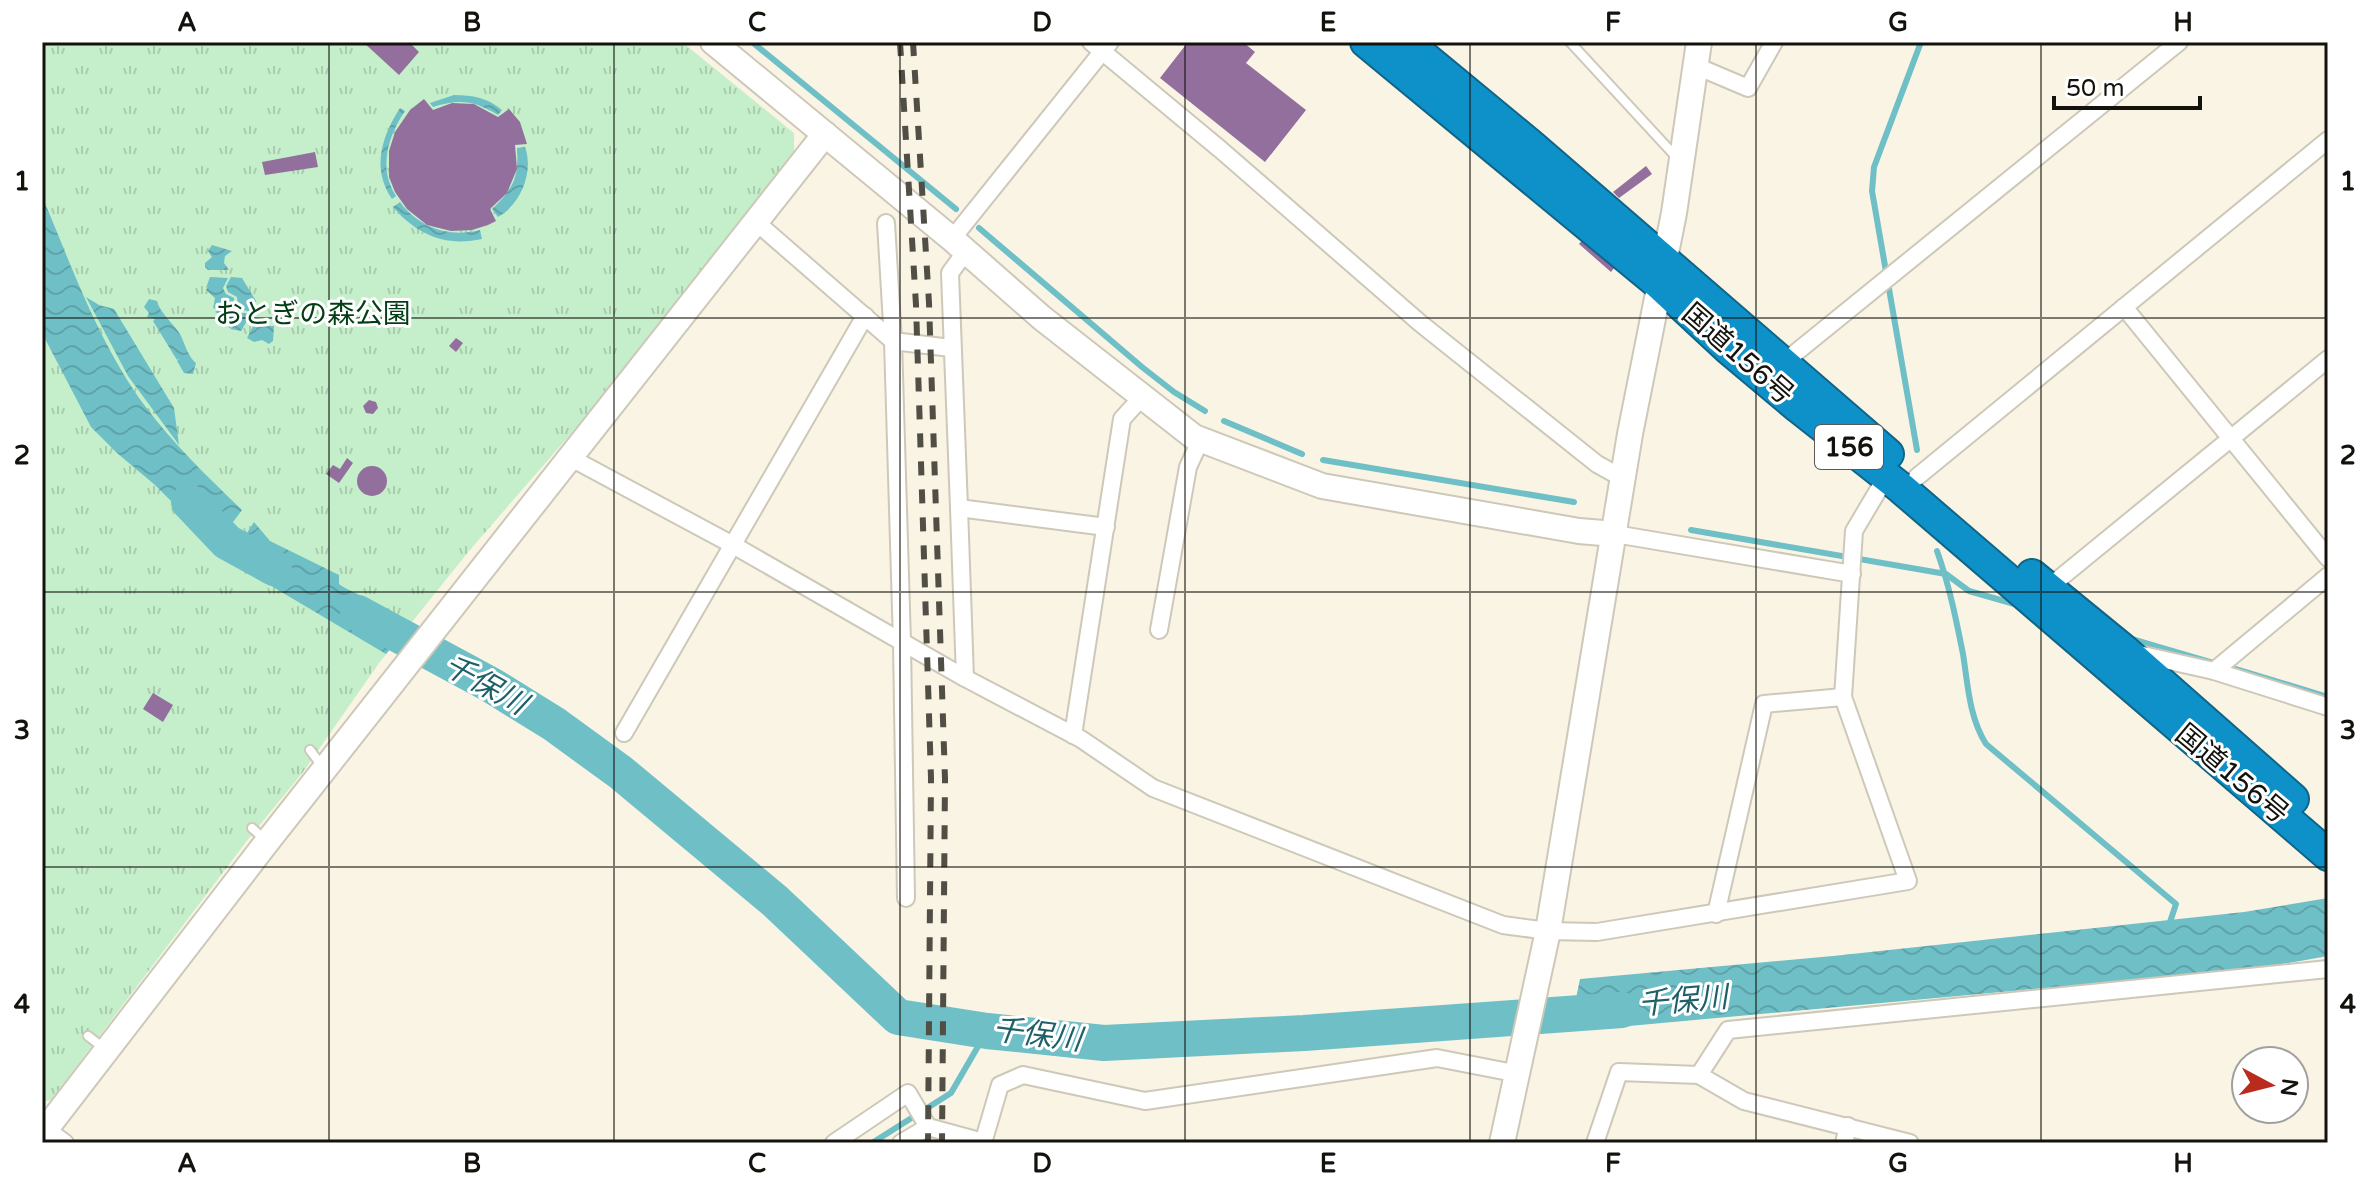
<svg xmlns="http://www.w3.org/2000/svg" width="2370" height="1185" viewBox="0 0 2370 1185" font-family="'Varela Round','Noto Sans JP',sans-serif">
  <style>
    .park { fill: url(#park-tufts) }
    .water { fill: url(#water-waves) }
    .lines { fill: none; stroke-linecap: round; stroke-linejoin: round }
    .stream { stroke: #6fbfc7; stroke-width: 6 }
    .river { stroke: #6fbfc7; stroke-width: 36 }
    .building { fill: #936f9d }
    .lane-casing { stroke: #cdc8b8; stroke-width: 12 }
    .street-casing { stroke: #cdc8b8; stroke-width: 20 }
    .secondary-casing { stroke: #cdc8b8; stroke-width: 28 }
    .highway-casing { stroke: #106587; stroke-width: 34 }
    .lane { stroke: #fff; stroke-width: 8 }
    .street { stroke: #fff; stroke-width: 16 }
    .secondary { stroke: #fff; stroke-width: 24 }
    .highway { stroke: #0e91c8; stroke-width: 30 }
    .rail { stroke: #514e46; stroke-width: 6; stroke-dasharray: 14 14; stroke-linecap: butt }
    .grid { fill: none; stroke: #14120d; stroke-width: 2; stroke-opacity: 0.55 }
    .labels { text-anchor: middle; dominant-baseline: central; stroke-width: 6; stroke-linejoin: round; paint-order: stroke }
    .shield { fill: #fff; stroke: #5a5956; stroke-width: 2 }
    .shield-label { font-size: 26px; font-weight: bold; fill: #14120d }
    .park-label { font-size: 28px; fill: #023d15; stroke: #fff }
    .street-label { font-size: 28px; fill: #14120d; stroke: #fff }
    .water-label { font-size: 30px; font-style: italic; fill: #1e6067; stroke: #fff }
    .neatline { fill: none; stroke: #14120d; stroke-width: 3 }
    .grid-label { font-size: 26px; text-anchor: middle; font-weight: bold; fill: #14120d }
  </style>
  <defs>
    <pattern id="park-tufts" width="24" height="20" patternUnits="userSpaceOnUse" patternTransform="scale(2)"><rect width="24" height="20" fill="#c4efca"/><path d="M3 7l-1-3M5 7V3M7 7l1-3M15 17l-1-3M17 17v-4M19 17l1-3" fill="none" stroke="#a8ccac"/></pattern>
    <pattern id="water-waves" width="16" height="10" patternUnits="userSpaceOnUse" patternTransform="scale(2)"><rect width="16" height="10" fill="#6fbfc7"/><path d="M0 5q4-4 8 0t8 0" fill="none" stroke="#5fa3aa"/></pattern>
  </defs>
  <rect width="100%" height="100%" fill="#f9f4e4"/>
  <polygon class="park" points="42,42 682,42 794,133 794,153 588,414 469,551 379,663 303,772 249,838 51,1100 42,1102"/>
  <g class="water">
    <path d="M 454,95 C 473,95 488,98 502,110 L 498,115 C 473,100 460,99 433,107 L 430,103 Z"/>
    <path d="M 400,108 L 405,111 C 388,136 378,168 396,196 L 392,199 C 371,168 382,136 400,108 Z"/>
    <path d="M 525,147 C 534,172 521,204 498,217 L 492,209 C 513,189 519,178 517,148 Z"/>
    <path d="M 42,196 C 72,267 99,344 145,406 C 174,445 208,477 242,510 L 233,522 L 228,522 L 223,526 L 224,532 L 214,544 L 155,485 L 117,453 L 91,427 L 42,333 Z"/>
    <path d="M 400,202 C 419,228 450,238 480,230 L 482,239 C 446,247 417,235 393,207 Z"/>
    <polygon points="212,245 232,251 225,256 224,263 229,270 208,270 205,267 205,263 212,257 208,251"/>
    <polygon points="210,277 228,278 223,288 226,294 234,298 235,308 241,313 251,314 241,331 230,329 232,327 229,328 226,317 215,312 218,310 213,308 215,298 206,290 208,287 206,288"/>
    <polygon points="231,277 242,278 256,301 250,312 238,308 237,297 228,292 226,286"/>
    <polygon points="86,297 99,305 114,309 174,408 179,445 128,376"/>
    <path d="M 149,299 L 157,301 C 160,313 173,323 180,334 C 185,344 188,357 196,363 L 193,374 L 184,373 L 177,361 L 180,358 L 177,360 L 153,321 L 155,319 L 147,317 L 149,313 L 144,307 Z"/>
    <polygon points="257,318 262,326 274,326 273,341 269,344 262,340 254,342 247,338"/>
    <path d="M 254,522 L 270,541 L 339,575 L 339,584 C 351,593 373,598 379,610 L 388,611 L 410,625 L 386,654 L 246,571 L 227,553 L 235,542 L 241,542 Z"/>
    <polygon points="2328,898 2328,956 2254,969 1629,1026 1570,1027 1580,979 1833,956 2244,912"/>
  </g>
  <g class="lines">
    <g class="stream">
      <polyline points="752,42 956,209"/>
      <polyline points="979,228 1142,367 1174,392 1205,411"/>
      <polyline points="1224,421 1302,454"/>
      <polyline points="1917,450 1872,191 1874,167 1921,42"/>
      <polyline points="1323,460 1574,502"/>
      <polyline points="1691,530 1946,574 1969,591 2018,605"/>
      <path d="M 1937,551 C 1949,584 1956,619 1963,654 C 1968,685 1969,717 1986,744 L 2176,904 L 2169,925"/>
      <polyline points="2128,638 2213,663"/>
      <polyline points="2236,669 2328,697"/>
      <polyline points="872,1143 951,1093 987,1031"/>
    </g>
    <g class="river">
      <polyline points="189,502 227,542 274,568"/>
      <polyline points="358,613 491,685 554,724 620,772 775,901 898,1017 987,1031 1104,1043 1304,1033 1622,1010"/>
    </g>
  </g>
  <g class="building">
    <polygon points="363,42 409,42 419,52 399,75"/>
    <polygon points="1188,42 1243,42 1255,52 1246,63 1306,110 1265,162 1160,78"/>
    <polygon points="424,99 433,110 452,103 474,104 498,117 509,109 520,122 527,144 515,145 517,169 507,193 490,209 496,221 488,225 472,230 451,231 427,225 407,209 395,192 389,177 389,151 395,132 410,110"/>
    <polygon points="315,152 318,167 265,175 262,162"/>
    <polygon points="1646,166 1652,174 1619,198 1613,192"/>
    <polygon points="1585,237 1617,264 1611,272 1579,244"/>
    <polygon points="456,338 463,343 456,352 449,346"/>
    <polygon points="369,400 376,402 378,408 373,414 366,413 363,406"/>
    <polygon points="347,458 353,463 339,483 326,474 333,465 340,469"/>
    <circle cx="372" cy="481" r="15"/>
    <polygon points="153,693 173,705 163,722 143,709"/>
  </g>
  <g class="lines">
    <g class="lane-casing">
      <g id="lane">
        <polyline points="1570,42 1678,159"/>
        <polyline points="310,750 322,766"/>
        <polyline points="252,828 264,839"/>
        <polyline points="88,1036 105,1049"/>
      </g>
    </g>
    <g class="street-casing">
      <g id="street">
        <polyline points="1091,42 1221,150 1420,323 1597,464 1624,479"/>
        <polyline points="1696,66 1748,88 1774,42"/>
        <polyline points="756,222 893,341 902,643 906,898"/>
        <polyline points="886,223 893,341 951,348"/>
        <polyline points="952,239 1110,42"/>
        <polyline points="2124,307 2328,558"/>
        <polyline points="1783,363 2179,42"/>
        <polyline points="571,458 733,545 965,678 1081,739 1153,788 1503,925 1548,931 1597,932 1908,881 1843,697 1854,531 1886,477"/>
        <polyline points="1917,477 2328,140"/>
        <polyline points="959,508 950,273 966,251"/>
        <polyline points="1615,534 1852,574"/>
        <polyline points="2048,588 2328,359"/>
        <polyline points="1159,630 1188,467 1201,439"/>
        <polyline points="2134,653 2214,671 2328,707"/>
        <polyline points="2214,671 2328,576"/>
        <polyline points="965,678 959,508 1106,527"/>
        <polyline points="624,733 865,316"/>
        <polyline points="1073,735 1122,419 1142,397"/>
        <polyline points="1716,914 1764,704 1843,697"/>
        <polyline points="1699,1075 1728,1030 2328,969"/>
        <polyline points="46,1129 65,1143"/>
        <polyline points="834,1143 908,1093 928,1127 983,1142"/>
        <polyline points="901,1143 928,1127"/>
        <polyline points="983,1143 1000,1085 1023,1075 1145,1101 1437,1058 1519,1074"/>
        <polyline points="1595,1143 1619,1072 1699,1075 1744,1101 1910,1143"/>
        <polyline points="1844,1143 1848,1126"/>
      </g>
    </g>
    <g class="secondary-casing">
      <g id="secondary">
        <polyline points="713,42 952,239 1042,318 1194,437 1322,486 1579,531 1615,534"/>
        <polyline points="42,1126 46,1129 267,842 825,134"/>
        <polyline points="1502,1143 1548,931 1630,434 1674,213 1699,42"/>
      </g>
    </g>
    <g class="highway-casing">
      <g id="highway">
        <polyline points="1366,42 1659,284 1730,350 1798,407 1901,488 2328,855"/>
        <polyline points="1406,42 1533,147 1888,454"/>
        <polyline points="2032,575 2125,651 2293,799"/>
      </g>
    </g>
    <use href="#lane" class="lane"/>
    <use href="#street" class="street"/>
    <use href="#secondary" class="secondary"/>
    <use href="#highway" class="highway"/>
    <g class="rail">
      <polyline points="900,42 916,305 931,778 928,1143"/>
      <polyline points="913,42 929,303 945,779 942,1143"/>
    </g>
  </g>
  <path class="grid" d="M 329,42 L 329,1143M 614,42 L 614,1143M 900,42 L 900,1143M 1185,42 L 1185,1143M 1470,42 L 1470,1143M 1756,42 L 1756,1143M 2041,42 L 2041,1143M 42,318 L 2328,318M 42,592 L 2328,592M 42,867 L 2328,867"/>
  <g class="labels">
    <rect class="shield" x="1815" y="425" width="68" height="44" rx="6"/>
    <g class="shield-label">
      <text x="1849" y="447">156</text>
    </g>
    <g class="park-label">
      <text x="313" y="314">おとぎの森公園</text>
    </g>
    <g class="street-label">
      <text transform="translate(1738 354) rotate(41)">国道156号</text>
      <text transform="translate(2232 774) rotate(40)">国道156号</text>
    </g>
    <g class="water-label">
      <text transform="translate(485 685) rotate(29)">千保川</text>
      <text transform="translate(1683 1001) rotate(-5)">千保川</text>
      <text transform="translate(1037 1035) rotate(7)">千保川</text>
    </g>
  </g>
  <rect width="2370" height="1185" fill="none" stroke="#ffffff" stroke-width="88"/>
  <g transform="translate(2270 1085) rotate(97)"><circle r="38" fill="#ffffff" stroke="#a1a09e" stroke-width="2"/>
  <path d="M0-6L14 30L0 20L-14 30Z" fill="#b82b1d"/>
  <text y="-12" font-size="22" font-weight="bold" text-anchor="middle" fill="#14120d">N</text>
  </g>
  <path d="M2054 96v12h146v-12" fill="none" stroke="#14120d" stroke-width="4"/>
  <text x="2066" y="96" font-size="24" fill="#14120d" stroke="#ffffff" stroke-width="6" paint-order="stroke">50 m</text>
  <rect x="44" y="44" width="2282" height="1097" class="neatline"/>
  <g class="grid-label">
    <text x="187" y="31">A</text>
    <text x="472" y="31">B</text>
    <text x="757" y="31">C</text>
    <text x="1042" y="31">D</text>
    <text x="1328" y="31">E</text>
    <text x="1613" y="31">F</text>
    <text x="1898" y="31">G</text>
    <text x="2183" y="31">H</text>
    <text x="22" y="190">1</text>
    <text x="2348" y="190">1</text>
    <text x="22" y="464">2</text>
    <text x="2348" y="464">2</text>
    <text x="22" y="739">3</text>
    <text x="2348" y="739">3</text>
    <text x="22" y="1013">4</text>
    <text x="2348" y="1013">4</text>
    <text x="187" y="1172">A</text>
    <text x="472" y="1172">B</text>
    <text x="757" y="1172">C</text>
    <text x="1042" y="1172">D</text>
    <text x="1328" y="1172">E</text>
    <text x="1613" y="1172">F</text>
    <text x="1898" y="1172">G</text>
    <text x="2183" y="1172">H</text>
  </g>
</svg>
